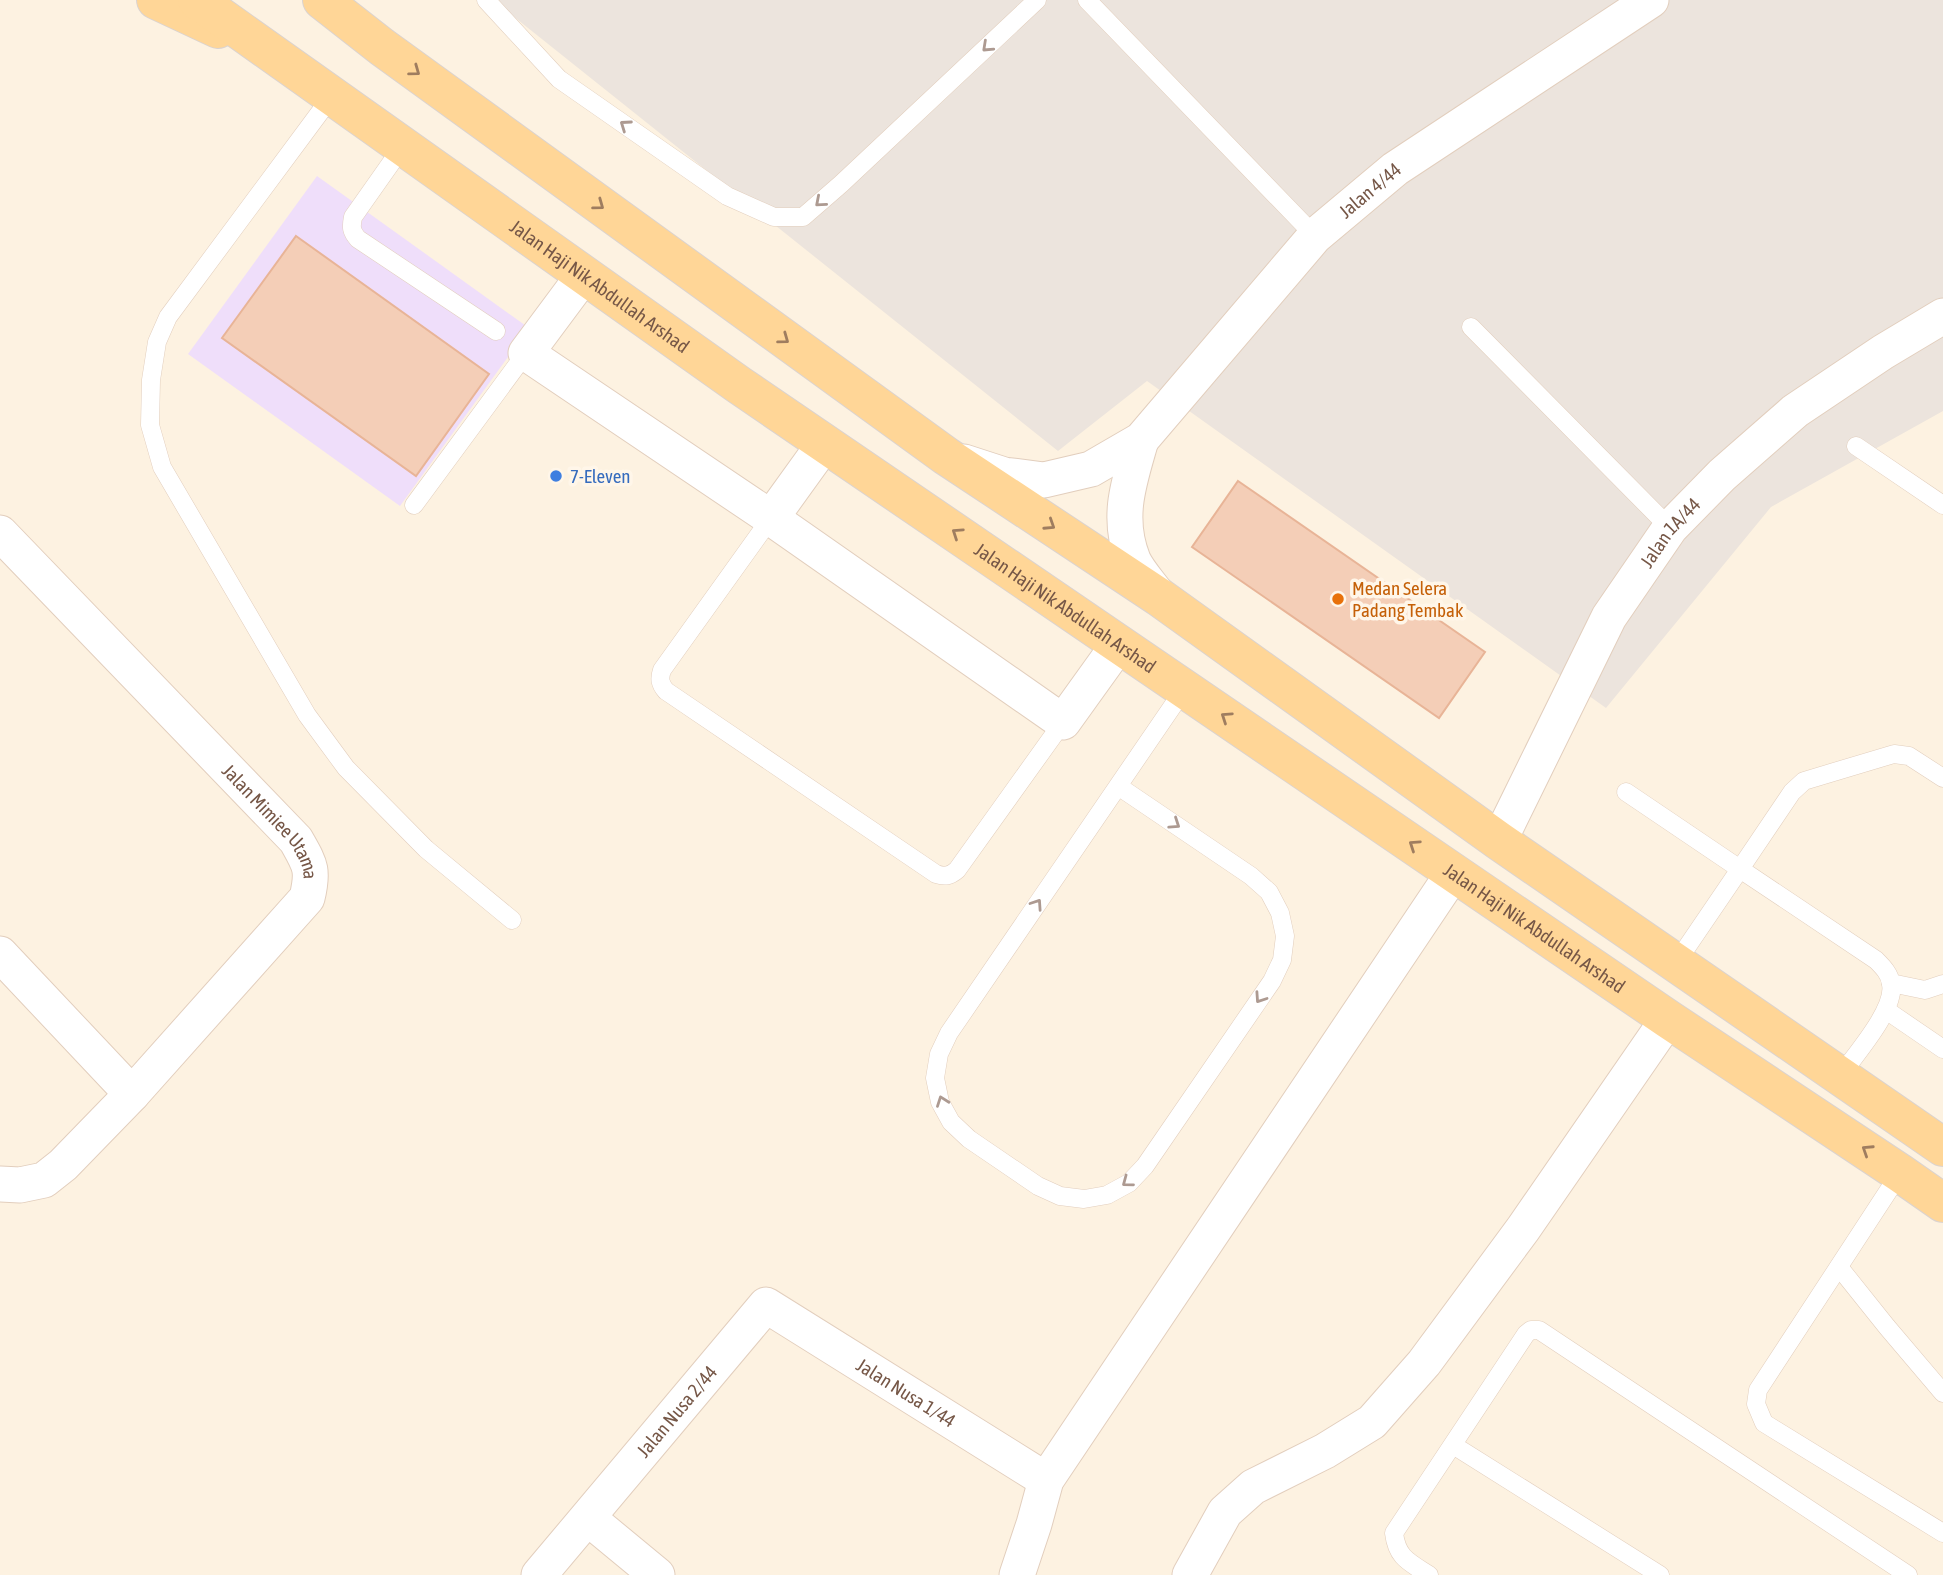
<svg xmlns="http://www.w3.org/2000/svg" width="1943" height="1575" viewBox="0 0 1943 1575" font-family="'Asap Condensed',sans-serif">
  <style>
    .industrial { fill: #ece4dd }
    .education { fill: #efdefa }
    .building { fill: #f4ceb7; stroke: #e8b497; stroke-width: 2 }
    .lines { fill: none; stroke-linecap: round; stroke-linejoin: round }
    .lane-casing { stroke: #e2cebd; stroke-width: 19 }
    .street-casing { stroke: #e2cebd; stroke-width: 37 }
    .primary-casing { stroke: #dbd3cf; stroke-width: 40 }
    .lane { stroke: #fff; stroke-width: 18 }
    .street { stroke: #fff; stroke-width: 35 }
    .primary { stroke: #ffd697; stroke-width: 38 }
    .oneway { stroke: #ad9a91 }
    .oneway2 { stroke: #9f7d5f }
    .shop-dot { fill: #3f7fe0; stroke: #fff6e9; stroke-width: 2.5 }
    .food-dot { fill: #e8710a; stroke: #fff6e9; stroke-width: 2.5 }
    .labels { text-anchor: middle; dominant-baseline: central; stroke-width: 7; stroke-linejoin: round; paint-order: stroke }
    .street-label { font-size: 19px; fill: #765747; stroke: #fff6e9 }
    .shop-label { font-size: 19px; fill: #366cbe; stroke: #fff6e9; text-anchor: start }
    .food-label { font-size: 19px; fill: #c56008; stroke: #fff6e9; text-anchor: start }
  </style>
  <rect width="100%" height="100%" fill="#fdf2e1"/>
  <polygon class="industrial" points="493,0 1943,0 1943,411 1771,507 1606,708 1147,381 1058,451"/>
  <polygon class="education" points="317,176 529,328 400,506 188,354"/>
  <g class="building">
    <polygon points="296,236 489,374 416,476 222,338"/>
    <polygon points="1238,481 1485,652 1439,718 1192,547"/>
  </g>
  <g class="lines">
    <g class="lane-casing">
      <g id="lane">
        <polyline points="486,0 559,79 727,196 774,217 803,217 841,184 1037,0"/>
        <polyline points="1087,0 1315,236"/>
        <polyline points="332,96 168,317 157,342 151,380 150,425 162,467 307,715 346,768 426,849 512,920"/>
        <path d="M 403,146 L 353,217 C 351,227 351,231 358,239 L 496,331"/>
        <polyline points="1471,327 1670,528"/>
        <polyline points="1856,446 1943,505"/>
        <polyline points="414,505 526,353"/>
        <path d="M 771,518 L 662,670 C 659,679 660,684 666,691 L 936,874 C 945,877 950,876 957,870 L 1063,722"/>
        <polyline points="1118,786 1251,876 1269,892 1280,913 1285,936 1282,960 1272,981 1145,1166 1129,1183 1107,1195 1084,1199 1060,1196 1038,1186 969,1139 951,1122 940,1102 935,1078 939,1054 949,1033 1185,688"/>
        <polyline points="1626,792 1740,869 1676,963"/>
        <polyline points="1891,983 1925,990 1943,984"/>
        <polyline points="1886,1010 1943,1049"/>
        <path d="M 1840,1076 C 1855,1055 1896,1009 1891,984 C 1890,974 1883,967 1876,960 L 1740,869 L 1792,792 L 1804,781 L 1894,754 L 1909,756 L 1943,778"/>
        <polyline points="1900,1173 1758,1390 1756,1404 1764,1423 1943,1533"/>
        <polyline points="1839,1267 1887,1327 1943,1393"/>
        <polyline points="1453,1445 1660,1575"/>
        <path d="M 1429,1575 C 1409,1562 1397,1558 1394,1533 L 1526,1334 L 1531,1330 L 1539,1330 L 1908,1575"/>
      </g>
    </g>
    <g class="street-casing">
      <g id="street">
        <polyline points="584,275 526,353 771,518 1063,722 1119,644"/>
        <path d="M 1141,440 C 1129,482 1116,517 1133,560 C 1139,573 1151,585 1159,597"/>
        <path id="s1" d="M 964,462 L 1004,475 L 1044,480 L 1091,469 L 1141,440 L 1315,236 L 1395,169 L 1651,0"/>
        <polyline points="771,518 825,443"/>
        <path id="s2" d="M 0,533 L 296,840 C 310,865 314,869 307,898 L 132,1094 L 63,1165 L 44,1180 L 20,1185 L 0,1184"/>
        <path id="s3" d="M 1499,841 L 1609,617 L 1670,528 L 1722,475 L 1795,411 L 1883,352 L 1943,316"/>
        <polyline points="0,954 132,1094"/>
        <polyline points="588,1518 657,1575"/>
        <path id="s4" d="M 539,1575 L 766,1305 L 1046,1480"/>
        <polyline points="1017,1575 1034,1524 1046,1480 1454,872"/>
        <polyline points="1190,1575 1225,1512 1253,1487 1325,1451 1372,1422 1424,1363 1523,1229 1668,1019"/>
      </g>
    </g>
    <g class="primary-casing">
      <g id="primary">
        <polyline points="156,0 218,29"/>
        <path id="s5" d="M 197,0 L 739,385 L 1668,1019 L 1900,1173 L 1943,1203"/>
        <polyline points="322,0 382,47 946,456 1159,597 1499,841 1943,1147"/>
      </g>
    </g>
    <use href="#lane" class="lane"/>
    <use href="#street" class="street"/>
    <use href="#primary" class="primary"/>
  </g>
  <defs><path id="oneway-chevron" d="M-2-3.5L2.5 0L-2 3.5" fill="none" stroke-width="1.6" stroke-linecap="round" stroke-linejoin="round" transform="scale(1.75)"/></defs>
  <g class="oneway">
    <use href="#oneway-chevron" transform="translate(987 47) rotate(137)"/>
    <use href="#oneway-chevron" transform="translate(625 125) rotate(-145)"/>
    <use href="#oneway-chevron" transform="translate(820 202) rotate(139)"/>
    <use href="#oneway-chevron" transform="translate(1175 824) rotate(34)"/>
    <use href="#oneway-chevron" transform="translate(1037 904) rotate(-56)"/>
    <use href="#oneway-chevron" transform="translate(1260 998) rotate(124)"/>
    <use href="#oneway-chevron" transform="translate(942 1101) rotate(-110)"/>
    <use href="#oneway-chevron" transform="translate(1127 1182) rotate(143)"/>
  </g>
  <g class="oneway2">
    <use href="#oneway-chevron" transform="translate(415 71) rotate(36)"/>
    <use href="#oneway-chevron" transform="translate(599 205) rotate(36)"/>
    <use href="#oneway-chevron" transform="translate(784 339) rotate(36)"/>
    <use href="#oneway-chevron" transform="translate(1050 525) rotate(33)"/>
    <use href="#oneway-chevron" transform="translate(957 533) rotate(-146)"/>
    <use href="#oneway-chevron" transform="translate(1226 717) rotate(-146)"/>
    <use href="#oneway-chevron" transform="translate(1414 845) rotate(-146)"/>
    <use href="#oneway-chevron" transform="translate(1867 1150) rotate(-147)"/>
  </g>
  <circle class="shop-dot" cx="556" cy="476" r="7"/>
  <circle class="food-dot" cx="1338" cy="599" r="7"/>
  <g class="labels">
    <g class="street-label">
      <text stroke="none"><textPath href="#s1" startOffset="528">Jalan 4/44</textPath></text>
      <text stroke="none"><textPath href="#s5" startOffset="494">Jalan Haji Nik Abdullah Arshad</textPath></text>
      <text stroke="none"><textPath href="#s3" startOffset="354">Jalan 1A/44</textPath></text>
      <text stroke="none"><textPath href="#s5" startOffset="1060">Jalan Haji Nik Abdullah Arshad</textPath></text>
      <text stroke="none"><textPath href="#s2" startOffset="397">Jalan Mimiee Utama</textPath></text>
      <text stroke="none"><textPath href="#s5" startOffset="1628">Jalan Haji Nik Abdullah Arshad</textPath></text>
      <text stroke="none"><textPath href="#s4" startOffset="518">Jalan Nusa 1/44</textPath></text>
      <text stroke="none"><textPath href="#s4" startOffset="214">Jalan Nusa 2/44</textPath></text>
    </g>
    <g class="shop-label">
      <text x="570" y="476">7-Eleven</text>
    </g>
    <g class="food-label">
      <text x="1352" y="588">Medan Selera<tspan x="1352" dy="22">Padang Tembak</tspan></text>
    </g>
  </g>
</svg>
